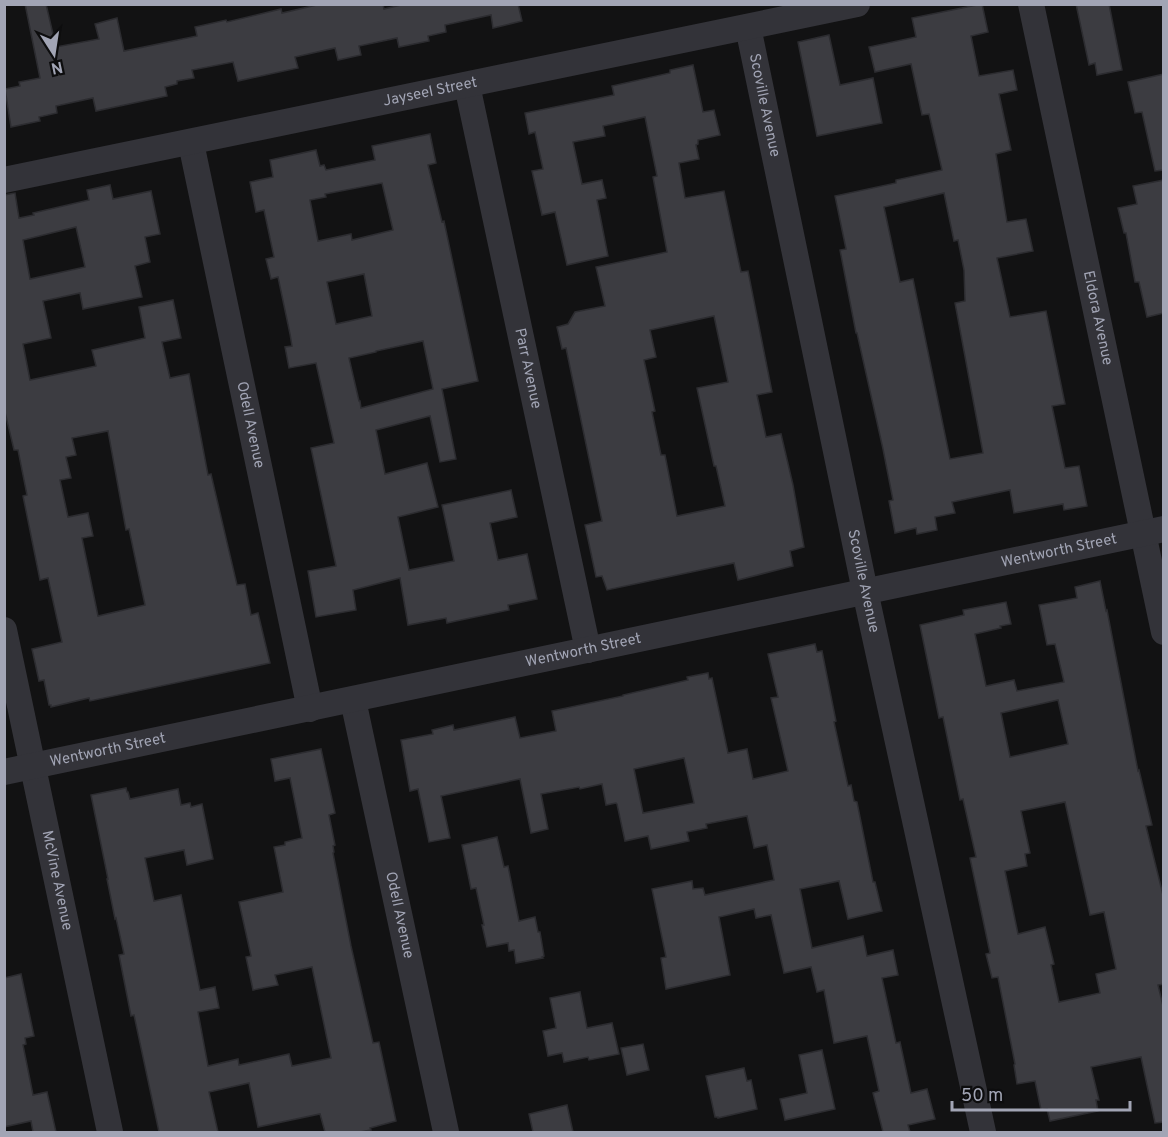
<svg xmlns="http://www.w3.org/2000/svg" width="1168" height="1137" viewBox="0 0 1168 1137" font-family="Overpass,sans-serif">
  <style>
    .building { fill: #3c3c41; stroke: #2c2c30; stroke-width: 1.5; fill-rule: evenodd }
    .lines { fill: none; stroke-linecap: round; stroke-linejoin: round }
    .minor { stroke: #333339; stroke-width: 26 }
    .labels { text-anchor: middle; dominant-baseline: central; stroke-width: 5; stroke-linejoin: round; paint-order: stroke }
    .street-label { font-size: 15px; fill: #a2a5b5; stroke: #0d0d0e }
  </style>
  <rect width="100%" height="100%" fill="#121213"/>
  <g class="building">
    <polygon points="25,4 46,4 56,47 99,39 95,24 117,18 124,51 197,36 195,27 226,20 227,22 281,9 282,13 321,4 383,4 384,9 405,4 518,4 522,21 493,28 491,15 445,25 446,32 428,36 429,41 399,47 397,38 359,46 361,55 338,60 335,48 295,57 298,68 238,81 233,62 192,70 194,78 177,81 177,84 165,87 167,96 96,111 93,98 56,106 57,113 39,117 40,121 11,127 5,89 20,86 19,82 40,78"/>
    <path d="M 982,4 L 988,32 L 971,36 L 979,76 L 1013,70 L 1017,90 L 999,94 L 1011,150 L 996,154 L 1007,222 L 1026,219 L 1033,251 L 997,258 L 1010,317 L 1046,311 L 1065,404 L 1052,406 L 1065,468 L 1079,466 L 1087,506 L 1064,510 L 1063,504 L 1014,513 L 1010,490 L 952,502 L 955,513 L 935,517 L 937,530 L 917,534 L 916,528 L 895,533 L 889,501 L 893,500 L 883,449 L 857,333 L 856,333 L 840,250 L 846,249 L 835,196 L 896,183 L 896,180 L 942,170 L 929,114 L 922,115 L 911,64 L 875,72 L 869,47 L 916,37 L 912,18 ZM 944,193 L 954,241 L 958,240 L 964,270 L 965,301 L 955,303 L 983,453 L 950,459 L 913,279 L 900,282 L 884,207 Z"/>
    <polygon points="1076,4 1109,4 1122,70 1097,75 1095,63 1089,65"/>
    <polygon points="829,35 840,85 873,78 882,123 817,136 798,42"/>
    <path d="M 693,65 L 703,112 L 714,110 L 720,135 L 698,140 L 698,144 L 696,145 L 699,159 L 679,163 L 685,198 L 724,191 L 741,272 L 748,271 L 772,392 L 757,395 L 766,437 L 781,434 L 793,485 L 804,547 L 790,551 L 793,566 L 738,580 L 734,563 L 607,590 L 602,576 L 596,577 L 585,525 L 602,521 L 566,348 L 562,349 L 557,327 L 568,324 L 575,312 L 605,306 L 596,267 L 667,252 L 653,177 L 657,176 L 645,117 L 603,126 L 605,136 L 573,142 L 582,184 L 602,180 L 606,198 L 597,200 L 608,256 L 567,265 L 555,212 L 542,215 L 532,171 L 543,169 L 535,132 L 529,134 L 525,113 L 614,95 L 612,86 L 670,73 L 670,70 ZM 714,316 L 728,382 L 697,388 L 714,466 L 716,466 L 725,506 L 677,516 L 665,455 L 661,455 L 652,412 L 655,411 L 644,360 L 656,357 L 650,330 Z"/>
    <polygon points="1164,74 1164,170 1155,171 1142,112 1135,113 1128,82"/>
    <path d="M 430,134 L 436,163 L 428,165 L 442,222 L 444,221 L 478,381 L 442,389 L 456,459 L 440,462 L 430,416 L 376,430 L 385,474 L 427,463 L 438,507 L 398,517 L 409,570 L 454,561 L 442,505 L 511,490 L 517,517 L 490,523 L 498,560 L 527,554 L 537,599 L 508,605 L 509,610 L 456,621 L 447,623 L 446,618 L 408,625 L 400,578 L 353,590 L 356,610 L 316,617 L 308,571 L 336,566 L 311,448 L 334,443 L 316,363 L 289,368 L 285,347 L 292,346 L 290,334 L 278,277 L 271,279 L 266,259 L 274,257 L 264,210 L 256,212 L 250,182 L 273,177 L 270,160 L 316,150 L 320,166 L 324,165 L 326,170 L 375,160 L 372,146 ZM 382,183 L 393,230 L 352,240 L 351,234 L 318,241 L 310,200 L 326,197 L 325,194 ZM 364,274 L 372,316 L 336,324 L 327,282 ZM 423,341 L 433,389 L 361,408 L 360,401 L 359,401 L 349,358 L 376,352 L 376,351 Z"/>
    <polygon points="1164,180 1164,313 1147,317 1139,282 1135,282 1126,233 1124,233 1118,208 1137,204 1133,186"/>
    <path d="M 110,185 L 113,199 L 151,191 L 160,234 L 145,237 L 150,262 L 135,266 L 142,297 L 83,309 L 80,293 L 43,301 L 51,338 L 23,344 L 30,380 L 96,366 L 92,350 L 145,338 L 139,307 L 173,300 L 181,338 L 162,342 L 170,378 L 189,374 L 208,475 L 211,474 L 214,487 L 237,585 L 245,584 L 251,615 L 258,613 L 270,663 L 90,701 L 89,698 L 51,707 L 51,705 L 49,705 L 44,680 L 39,681 L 32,649 L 62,642 L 48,578 L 40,580 L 23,496 L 27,495 L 18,450 L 14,450 L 4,408 L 4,195 L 15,193 L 19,218 L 34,215 L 33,213 L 89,200 L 87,190 ZM 76,227 L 85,267 L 30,279 L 23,240 ZM 108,431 L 126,530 L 129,529 L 145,605 L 98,616 L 82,538 L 93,536 L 88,513 L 68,517 L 60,480 L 71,478 L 66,457 L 76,455 L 72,438 Z"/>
    <path d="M 1100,581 L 1106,611 L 1107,610 L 1138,771 L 1139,770 L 1152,825 L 1146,826 L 1164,899 L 1164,984 L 1158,985 L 1164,1010 L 1164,1122 L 1155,1123 L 1141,1057 L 1091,1067 L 1099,1100 L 1096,1100 L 1098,1111 L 1050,1121 L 1047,1109 L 1041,1110 L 1035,1081 L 1017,1084 L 1014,1065 L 1015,1064 L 998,977 L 992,978 L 986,954 L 990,953 L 970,858 L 976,857 L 963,799 L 960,800 L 943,717 L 939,718 L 920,625 L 964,615 L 963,610 L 1006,602 L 1011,624 L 1000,626 L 1001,628 L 975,634 L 986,686 L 1014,680 L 1017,691 L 1064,682 L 1055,644 L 1047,645 L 1039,605 L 1077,598 L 1075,587 ZM 1058,700 L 1068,744 L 1010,757 L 1001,713 ZM 1065,802 L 1090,915 L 1104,912 L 1116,969 L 1096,974 L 1100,993 L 1059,1002 L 1051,965 L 1054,964 L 1045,927 L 1018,934 L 1005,871 L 1027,866 L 1025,854 L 1030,853 L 1021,811 Z"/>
    <path d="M 815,644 L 817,652 L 822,651 L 836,721 L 834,722 L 848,786 L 851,785 L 854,801 L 857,802 L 873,882 L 875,882 L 882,911 L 848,919 L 839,881 L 800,889 L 812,948 L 863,936 L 867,956 L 893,950 L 898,975 L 882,978 L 896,1043 L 900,1042 L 911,1093 L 927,1089 L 935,1119 L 908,1125 L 910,1132 L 883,1132 L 873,1093 L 879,1091 L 867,1036 L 834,1043 L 824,990 L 817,992 L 811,967 L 784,973 L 771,915 L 756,918 L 754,909 L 719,917 L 730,975 L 666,989 L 661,958 L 666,957 L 652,889 L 692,881 L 693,889 L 703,888 L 705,895 L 774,880 L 767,845 L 754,848 L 747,816 L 706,824 L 707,828 L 687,832 L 689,841 L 651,849 L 648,836 L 625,841 L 617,804 L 616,803 L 606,805 L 602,784 L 580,789 L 579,787 L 541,794 L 548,829 L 531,833 L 520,779 L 441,796 L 450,838 L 429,842 L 418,789 L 410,791 L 401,740 L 433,734 L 432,730 L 453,725 L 454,730 L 515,717 L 520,738 L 556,731 L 552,711 L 623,696 L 623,695 L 688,680 L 687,677 L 708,673 L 709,679 L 712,678 L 728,753 L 747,749 L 753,779 L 788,771 L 771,698 L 778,697 L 768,654 ZM 684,758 L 694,803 L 643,813 L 634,769 Z"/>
    <polygon points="321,749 335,813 329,815 335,845 333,846 334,852 333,853 351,946 373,1043 379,1042 396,1121 370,1128 371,1130 360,1132 325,1132 320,1114 258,1127 249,1083 209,1092 218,1132 159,1132 134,1015 131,1016 119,955 124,954 116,918 115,919 107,879 108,879 91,795 126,788 127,792 128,792 130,799 178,789 181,805 190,803 191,807 202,804 213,859 187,865 184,850 145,858 154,901 181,895 200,990 215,987 219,1008 198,1012 208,1066 238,1059 239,1065 289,1054 292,1066 331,1058 312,967 275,975 278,985 253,990 246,957 251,956 239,902 283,892 274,847 285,845 285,842 302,838 290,778 275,781 271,759"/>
    <polygon points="497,837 504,867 508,866 519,921 535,917 538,932 540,932 544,956 542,957 543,958 516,963 514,950 509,951 508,943 487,947 482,925 484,925 476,888 471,889 462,845"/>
    <polygon points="21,974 34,1036 25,1038 26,1044 23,1045 33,1095 47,1092 56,1132 33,1132 31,1121 4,1127 4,978"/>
    <polygon points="580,992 587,1028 612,1023 619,1054 589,1060 588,1057 564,1062 562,1053 548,1056 543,1031 556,1028 550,998"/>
    <polygon points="643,1044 649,1070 627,1075 621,1048"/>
    <polygon points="822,1050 835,1109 785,1120 780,1099 807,1093 799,1055"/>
    <polygon points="744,1068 747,1081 751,1080 757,1109 718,1118 718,1117 715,1117 706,1076"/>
    <polygon points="567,1105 573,1132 533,1132 529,1114"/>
  </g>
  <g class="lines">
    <g class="minor">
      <path id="s1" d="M 1031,4 L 1164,632"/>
      <path id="s2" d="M 748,27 L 865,591 L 983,1132"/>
      <path id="s3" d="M 467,85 L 588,650"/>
      <path id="s4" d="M 191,143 L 310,709"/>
      <path id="s5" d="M 4,180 L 857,4"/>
      <path id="s6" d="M 4,630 L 110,1132"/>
      <path id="s7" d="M 353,700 L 446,1132"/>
      <path id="s8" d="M 4,772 L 1164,529"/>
    </g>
  </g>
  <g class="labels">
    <g class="street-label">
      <text stroke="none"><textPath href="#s5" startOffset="435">Jayseel Street</textPath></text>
      <text stroke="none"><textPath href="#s2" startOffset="80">Scoville Avenue</textPath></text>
      <text stroke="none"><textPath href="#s1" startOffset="321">Eldora Avenue</textPath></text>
      <text stroke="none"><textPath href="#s3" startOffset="290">Parr Avenue</textPath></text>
      <text stroke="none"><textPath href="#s4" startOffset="288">Odell Avenue</textPath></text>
      <text stroke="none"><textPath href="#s8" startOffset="1078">Wentworth Street</textPath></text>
      <text stroke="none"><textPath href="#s2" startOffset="566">Scoville Avenue</textPath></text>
      <text stroke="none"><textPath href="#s8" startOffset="592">Wentworth Street</textPath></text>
      <text stroke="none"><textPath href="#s8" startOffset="106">Wentworth Street</textPath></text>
      <text stroke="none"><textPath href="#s6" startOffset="256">McVine Avenue</textPath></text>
      <text stroke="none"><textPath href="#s7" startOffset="220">Odell Avenue</textPath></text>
    </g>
  </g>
  <rect width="1168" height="1137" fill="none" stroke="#a2a5b5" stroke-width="12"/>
  <g transform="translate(54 54) rotate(168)" stroke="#0d0d0e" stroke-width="4.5" paint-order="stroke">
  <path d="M0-4.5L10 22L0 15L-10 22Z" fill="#a2a5b5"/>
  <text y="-9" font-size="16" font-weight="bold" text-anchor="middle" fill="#a2a5b5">N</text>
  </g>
  <path d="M952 1101v9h178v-9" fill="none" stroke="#a2a5b5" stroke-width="3"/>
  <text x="961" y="1101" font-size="18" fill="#a2a5b5" stroke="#0d0d0e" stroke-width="4.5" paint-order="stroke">50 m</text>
</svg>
